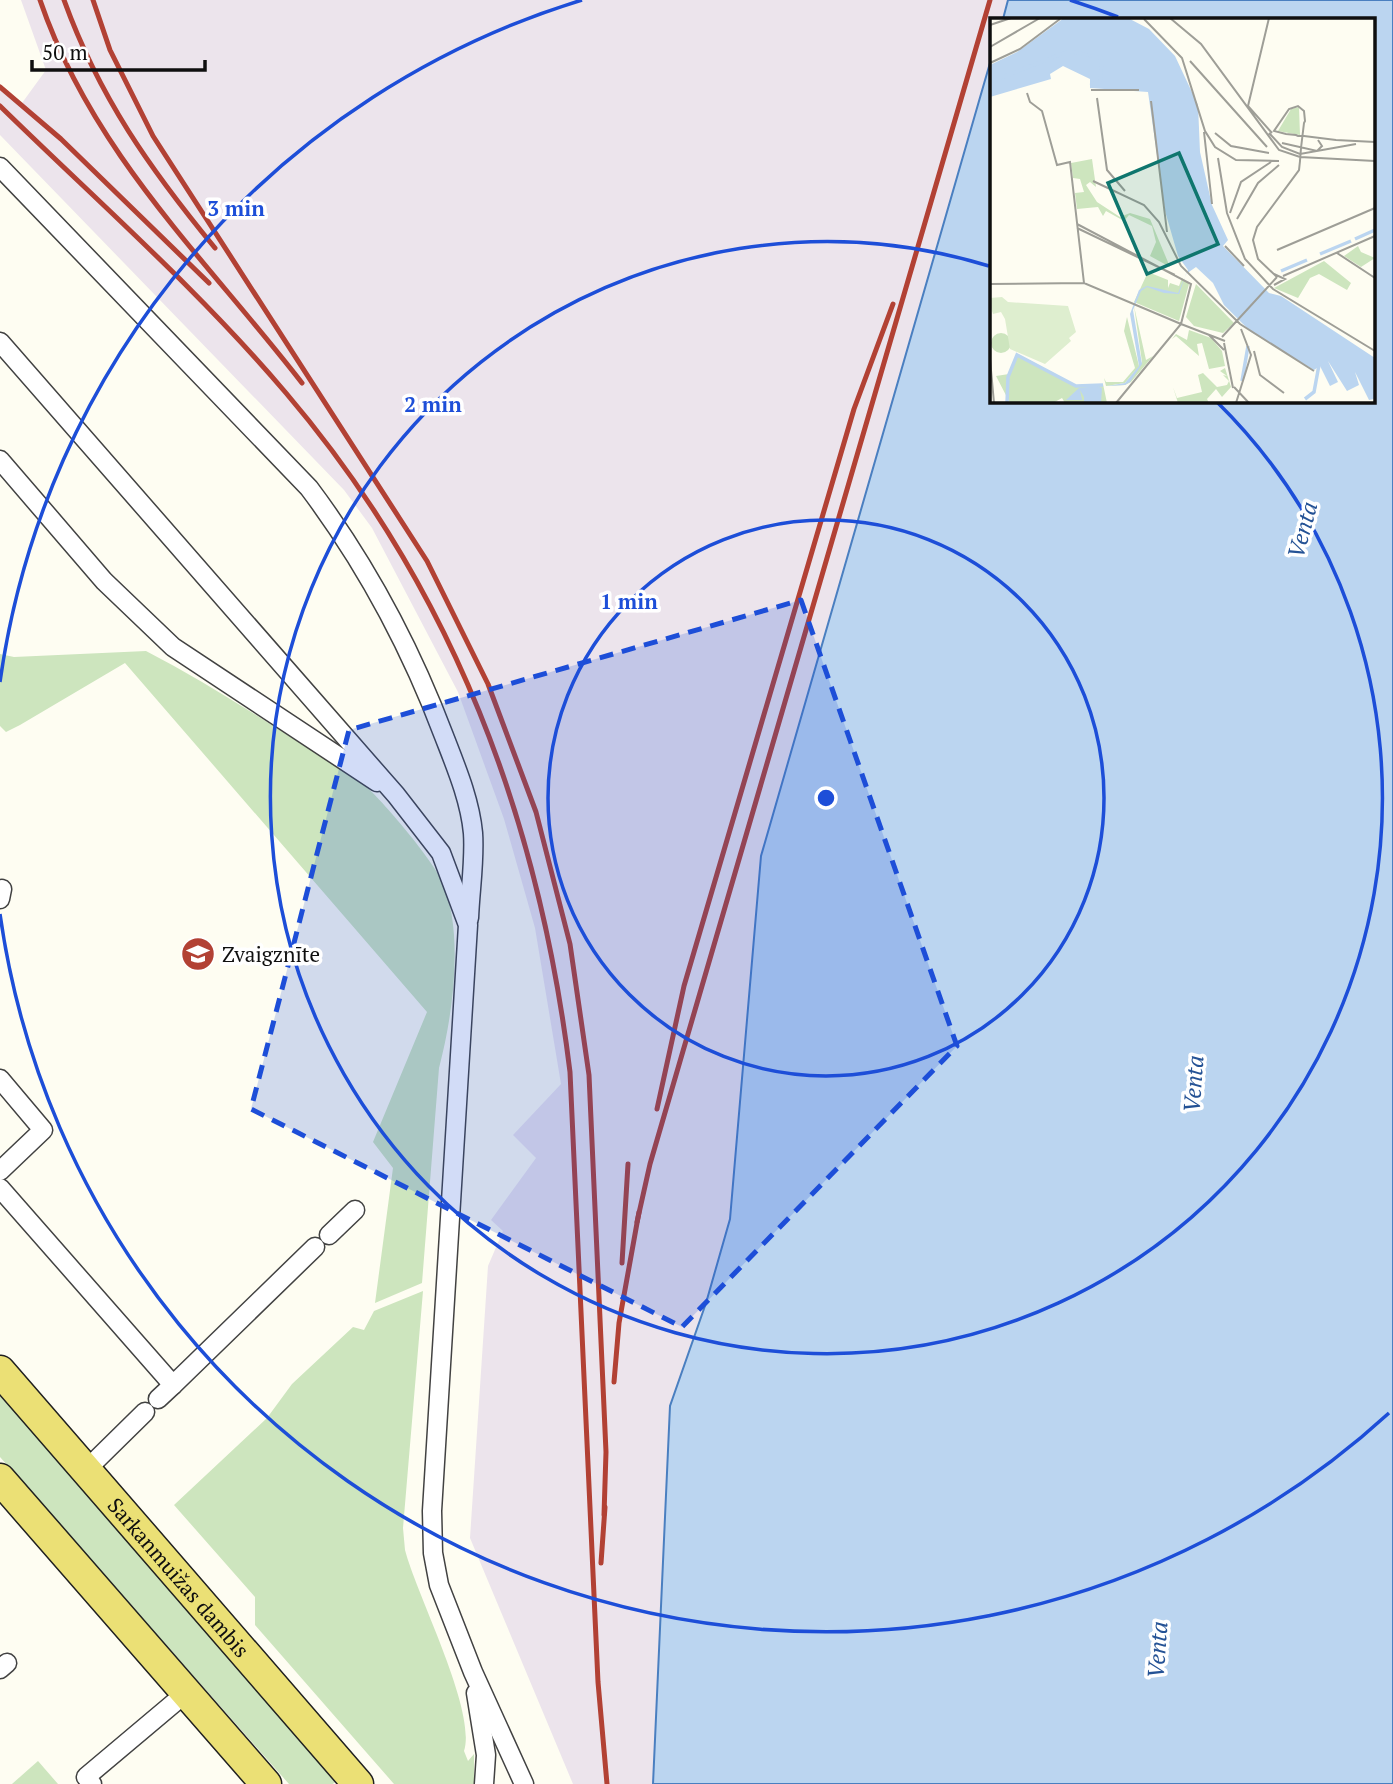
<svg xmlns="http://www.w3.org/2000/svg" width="1393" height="1784" viewBox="0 0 1393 1784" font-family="'PT Serif',serif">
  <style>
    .industrial { fill: #ece4ec }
    .green { fill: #cde5be }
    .water { fill: #bbd5f0; stroke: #4a7fc0; stroke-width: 2 }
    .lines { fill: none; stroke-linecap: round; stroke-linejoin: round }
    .minor-casing { stroke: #424242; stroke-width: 21 }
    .primary-casing { stroke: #202020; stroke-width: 33 }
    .minor { stroke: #fff; stroke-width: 18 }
    .primary { stroke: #ebe075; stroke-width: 30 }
    .rail { stroke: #b24134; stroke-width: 5 }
    .marked { fill: #1d4ed8; fill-opacity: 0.2; stroke: #1d4ed8; stroke-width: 5; stroke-dasharray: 14 9; stroke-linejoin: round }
    .ring { fill: none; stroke: #1d4ed8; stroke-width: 3.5 }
    .labels { text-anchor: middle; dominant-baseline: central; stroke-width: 7; stroke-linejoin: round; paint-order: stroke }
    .poi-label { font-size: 21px; fill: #0f0f0f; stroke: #fff; text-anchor: start }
    .street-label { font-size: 21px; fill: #0f0f0f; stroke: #fff }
    .water-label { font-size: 23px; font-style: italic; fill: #245295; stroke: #fff }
    .inset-river { fill: none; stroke: #bbd5f0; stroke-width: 3.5 }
    .inset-road { fill: none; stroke: #9e9e97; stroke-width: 2 }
    .view { fill: #0f766e; fill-opacity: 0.15; stroke: #0f766e; stroke-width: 3.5 }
    .inset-edge { fill: none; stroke: #0f0f0f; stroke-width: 3.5 }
    .centre { fill: #1d4ed8; stroke: #fff; stroke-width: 3.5 }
    .ring-label { font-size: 21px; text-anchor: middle; font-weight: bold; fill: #1d4ed8; stroke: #fff; stroke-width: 7; stroke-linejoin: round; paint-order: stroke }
  </style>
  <rect width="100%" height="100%" fill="#fefdf2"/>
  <polygon class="industrial" points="21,0 1008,0 1003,19 992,19 992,56 761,856 730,1219 706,1303 670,1406 653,1784 573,1784 470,1538 488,1266 503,1231 491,1220 536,1158 513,1135 561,1084 535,928 504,819 458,692 372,528 344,490 0,135 0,84 22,103 46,70"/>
  <g class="green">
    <path d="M 146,651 C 198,678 247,709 297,741 C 317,754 342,765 360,781 C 380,797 430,857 441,879 C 465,930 453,1015 439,1068 L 422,1283 L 375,1303 L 393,1168 L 373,1142 L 427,1012 L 125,663 L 20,725 L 6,732 L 0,726 L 0,654 L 14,657 Z"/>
    <path d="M 423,1291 L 403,1528 L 405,1550 C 417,1596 477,1711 464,1751 L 468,1761 L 474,1754 L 474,1784 L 394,1784 L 255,1625 L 255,1597 L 174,1505 L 267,1418 L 292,1384 L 353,1327 L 364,1330 L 374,1311 Z"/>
    <polygon points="0,1386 338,1779 333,1784 289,1784 0,1457"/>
    <polygon points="38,1761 58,1784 12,1784"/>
  </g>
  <polygon class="water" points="1008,0 1393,0 1393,1784 653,1784 670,1406 706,1303 730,1219 761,856 992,56 992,401 1374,401 1374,19 1003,19"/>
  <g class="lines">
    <g class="minor-casing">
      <g id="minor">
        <path d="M 0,167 L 309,488 C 366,564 410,646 444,736 C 456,767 470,800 473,833 C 475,860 470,891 469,918"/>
        <polyline points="0,342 396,795 441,853 468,925 432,1511 433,1553 439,1585 473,1672 524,1784"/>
        <polyline points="0,460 104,581 173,647 377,782"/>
        <polyline points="0,899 2,889"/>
        <polyline points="0,1079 43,1130 0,1171"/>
        <polyline points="0,1188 173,1385 315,1247"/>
        <polyline points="329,1235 355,1210"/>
        <polyline points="158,1399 173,1385"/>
        <polyline points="86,1470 145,1412"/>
        <polyline points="0,1669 7,1663"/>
        <polyline points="476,1693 486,1755 484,1784"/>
        <polyline points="92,1784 86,1777 187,1692"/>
      </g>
    </g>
    <g class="primary-casing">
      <g id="primary">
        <path id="s1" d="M 0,1371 L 358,1784"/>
        <polyline points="0,1479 266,1784"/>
      </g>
    </g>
    <use href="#minor" class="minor"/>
    <use href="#primary" class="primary"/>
    <g class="rail">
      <path d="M 40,0 C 92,153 206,259 302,383"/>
      <path d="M 64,0 C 99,97 150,169 215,248"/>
      <polyline points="93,0 110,50 153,136 427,561 488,684 536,812 570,944 589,1075 606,1452 604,1515"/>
      <polyline points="0,87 61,139 209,283"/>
      <path d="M 0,106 C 96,200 199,290 286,393 C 453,589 539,819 570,1072 L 598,1682 L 607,1784"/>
      <polyline points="657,1109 684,986 854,409 893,304"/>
      <polyline points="637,1222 650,1164 990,0"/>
      <polyline points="622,1263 628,1164"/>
      <polyline points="614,1382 619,1323 639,1212"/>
      <polyline points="601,1563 605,1507"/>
    </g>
  </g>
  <path class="marked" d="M 801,600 L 957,1046 L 682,1327 L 251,1109 L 349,730 Z"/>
  <g class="ring">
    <circle cx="826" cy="798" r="278"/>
    <path d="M1216 401A556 556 0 1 1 989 266"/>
    <path d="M1389 1413A834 834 0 0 1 0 914M0 682A834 834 0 0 1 582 0M1070 0A834 834 0 0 1 1118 17"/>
  </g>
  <defs>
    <g id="school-disc" transform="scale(1.75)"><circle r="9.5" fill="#b24134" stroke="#fff"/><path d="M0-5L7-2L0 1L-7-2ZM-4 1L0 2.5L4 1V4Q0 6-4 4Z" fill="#fff"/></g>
  </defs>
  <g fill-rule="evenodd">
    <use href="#school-disc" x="198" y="954"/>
  </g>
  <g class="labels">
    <g class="poi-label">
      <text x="222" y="954">Zvaigznīte</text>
    </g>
    <g class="street-label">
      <text stroke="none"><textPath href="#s1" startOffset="273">Sarkanmuižas dambis</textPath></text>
    </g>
    <g class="water-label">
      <text transform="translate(1302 530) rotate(-75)">Venta</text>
      <text transform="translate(1193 1084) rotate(-86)">Venta</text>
      <text transform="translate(1157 1650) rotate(-86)">Venta</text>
    </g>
  </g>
  <g transform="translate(990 18)">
    <rect width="385" height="385" fill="#fefdf2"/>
    <path d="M 309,89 L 310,117 L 288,113 L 301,91 ZM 102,141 L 106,169 L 100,164 L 96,167 L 107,184 L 130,199 L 140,195 L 160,201 L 180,249 L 160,238 L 166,224 L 162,208 L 139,197 L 134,203 L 116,193 L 113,198 L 108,189 L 87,191 L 85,175 L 94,174 L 90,161 L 83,160 L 81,145 ZM 368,228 L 371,234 L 385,240 L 371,249 L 354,238 ZM 334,243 L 361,265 L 357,272 L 329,256 L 320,260 L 308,280 L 284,270 ZM 158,254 L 178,262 L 178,270 L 180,265 L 189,268 L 192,260 L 199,266 L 189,303 L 144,284 ZM 206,266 L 244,305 L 233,315 L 204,308 L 196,299 ZM 144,288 L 156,342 L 163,338 L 141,364 L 135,367 L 116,368 L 114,360 L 116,364 L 133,364 L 145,350 L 134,313 L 137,299 L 149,348 L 135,365 L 116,368 L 135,366 L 152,344 ZM 199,312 L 221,320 L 232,333 L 235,348 L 219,351 L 212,325 L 207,326 L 209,338 L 186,318 L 182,321 L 186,316 L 197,322 ZM1 325a10 10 0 1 1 20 0a10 10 0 1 1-20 0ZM 28,336 L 86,367 L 113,366 L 117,385 L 75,385 L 72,380 L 63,385 L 20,385 L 6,358 L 19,356 L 19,378 L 19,358 ZM 235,350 L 241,369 L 232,379 L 226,371 L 217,381 L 219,385 L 188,385 L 183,369 L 187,380 L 212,374 L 208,357 L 213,355 L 227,369 L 237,367 L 239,363 L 233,357 L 237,358 L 230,353 Z" fill="#cde5be"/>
    <path d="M 12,279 L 18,284 L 78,288 L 86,314 L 79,320 L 81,323 L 55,346 L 20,331 L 15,301 L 11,294 L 3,296 L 0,287 L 0,280 Z" fill="#deeecf"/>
    <path d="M 74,0 L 138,0 L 159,11 L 185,38 L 208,87 L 210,134 L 222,187 L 238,222 L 233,228 L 279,275 L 291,278 L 385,340 L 384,381 L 379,382 L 365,354 L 369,367 L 357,373 L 338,343 L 348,364 L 340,368 L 330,348 L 324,352 L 261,314 L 234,287 L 223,265 L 206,249 L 196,256 L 189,276 L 174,275 L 157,269 L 151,273 L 143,292 L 152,346 L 140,364 L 135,367 L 117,368 L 135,365 L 149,348 L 140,296 L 149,272 L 157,268 L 188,275 L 198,252 L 188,238 L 175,193 L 158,74 L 100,70 L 100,61 L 73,48 L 60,56 L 61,61 L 0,79 L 0,47 L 27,34 ZM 107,368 L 112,370 L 111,385 L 94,385 L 94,379 L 90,372 L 92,382 L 76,382 L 89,370 Z" fill="#bbd5f0"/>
    <path class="inset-river" d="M 0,64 L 79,33 L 112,40 L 110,66 L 100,65M 365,221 L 385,212M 330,236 L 361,223M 291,253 L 317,242M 252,363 L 258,328M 315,381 L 324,374 L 329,347M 17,385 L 18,359 L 27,337 L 86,368 L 113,367"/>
    <path class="inset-road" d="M 180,0 L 211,26 L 289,132 L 310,139 L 385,143M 279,0 L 258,88 L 282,115M 154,1 L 192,40 L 215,113 L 225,129 L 246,142 L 289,143M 0,7 L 21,0M 0,29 L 50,0M 200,43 L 277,129M 0,45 L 30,31 L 70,1M 101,72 L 149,72M 37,75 L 40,84 L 52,93 L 67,147 L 80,144 L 94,265M 107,80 L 117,152 L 135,173M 161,83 L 177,214M 214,114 L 222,186M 225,115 L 241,128 L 279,135M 279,115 L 292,129 L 310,136 L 366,126M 292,125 L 327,133 L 332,128 L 328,122M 228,140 L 237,195 L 255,241 L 283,271 L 385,333M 103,163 L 154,187 L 169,204 L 191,248 L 250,306 L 324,353M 240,195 L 251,164 L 281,144M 247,201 L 268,165 L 289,147M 87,206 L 201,266 L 191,306 L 126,385M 87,210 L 185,257M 235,228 L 254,248M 287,232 L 385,190M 347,235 L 385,260M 293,258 L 385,218M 287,259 L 268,241 L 263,222 L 267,209 L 309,152 L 310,143 L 311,130 L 314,105 L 315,103 L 314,93 L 308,88 L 299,91 L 284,113 L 296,116 L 306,117 L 308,118 L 314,118 L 346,122 L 385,124M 0,266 L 94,265 L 191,306M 284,267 L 295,261 L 284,256M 191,306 L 235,323M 219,317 L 234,332M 232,319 L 287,259M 234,325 L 243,370M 264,333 L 270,357 L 294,375M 0,341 L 4,385M 244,369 L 259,385M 246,385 L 261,337 L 251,311"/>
    <path class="view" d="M 189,135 L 228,226 L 157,256 L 118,165 Z"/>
    <rect width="385" height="385" class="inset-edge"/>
  </g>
  <circle cx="826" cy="798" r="10" class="centre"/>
  <g class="ring-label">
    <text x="236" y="216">3 min</text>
    <text x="433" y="412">2 min</text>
    <text x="629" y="609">1 min</text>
  </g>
  <path d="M32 60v10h173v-10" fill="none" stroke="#0f0f0f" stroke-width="3.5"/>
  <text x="42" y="60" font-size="21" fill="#0f0f0f" stroke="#ffffff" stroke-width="5" paint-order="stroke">50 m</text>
</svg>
